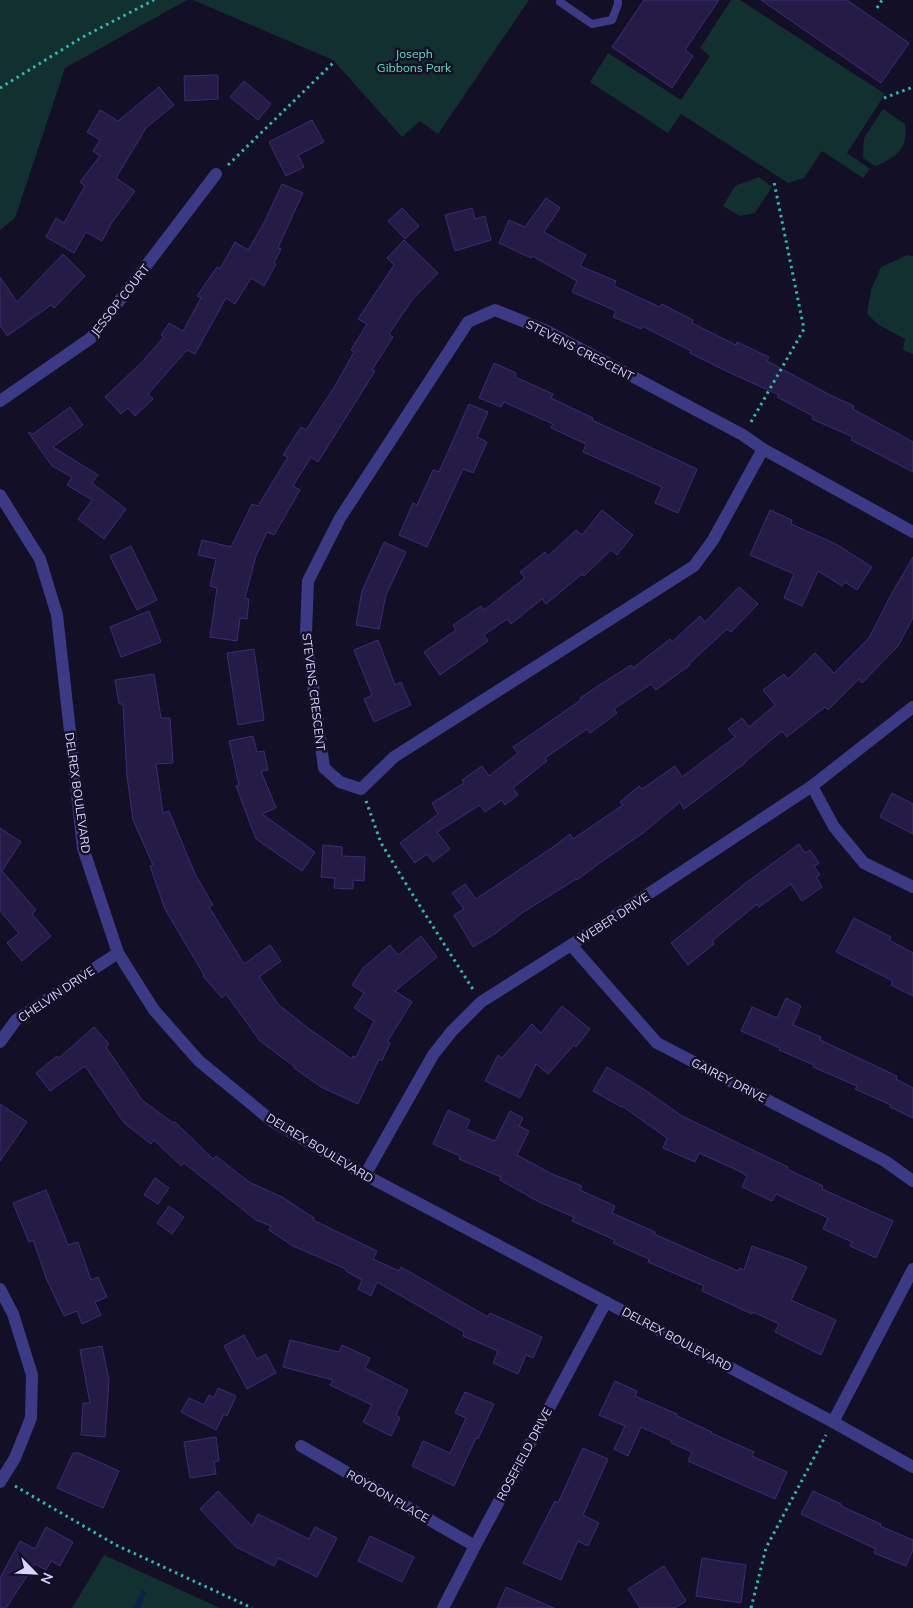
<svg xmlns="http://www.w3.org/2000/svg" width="913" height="1608" viewBox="0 0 913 1608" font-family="Mulish,sans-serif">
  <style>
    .green { fill: #12302f }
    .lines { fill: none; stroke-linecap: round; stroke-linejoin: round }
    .stream { stroke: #0c2248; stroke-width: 5.5 }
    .building { fill: #241b47; stroke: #3b2d73 }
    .path { stroke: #2fb8b0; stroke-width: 3; stroke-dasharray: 2.5 4; stroke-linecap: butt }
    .service { stroke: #3d3a85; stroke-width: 8 }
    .minor { stroke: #3d3a85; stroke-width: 12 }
    .tertiary { stroke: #3d3a85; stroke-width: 12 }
    .labels { text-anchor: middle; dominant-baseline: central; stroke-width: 5; stroke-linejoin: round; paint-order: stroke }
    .park-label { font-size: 12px; fill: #5fe0c0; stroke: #130f26 }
    .street-label { font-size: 12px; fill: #d9d4ff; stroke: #130f26 }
  </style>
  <rect width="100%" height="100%" fill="#130f26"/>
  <g class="green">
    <polygon points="0,0 187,0 65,68 15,218 0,230"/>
    <polygon points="193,0 529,0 438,134 420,121 402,137 333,60"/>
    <polygon points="731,0 740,0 885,94 847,153 870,169 863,178 822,151 804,178 788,183 681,114 668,133 590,82 608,53 681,100 710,56 700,48"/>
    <path d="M 883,109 L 905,124 C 909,148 896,158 875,166 L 863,158 L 864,138 Z"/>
    <polygon points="759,177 772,187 755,213 740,216 723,206 735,186"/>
    <polygon points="908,255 913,256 913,354 903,350 905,339 879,325 867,314 871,290 881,267"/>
    <polygon points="104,1555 220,1608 72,1608"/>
  </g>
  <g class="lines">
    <polyline class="stream" points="137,1608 143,1593"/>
  </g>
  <g class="building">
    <polygon points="644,0 719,0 685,50 693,56 672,88 612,47"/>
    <polygon points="761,0 847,0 909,43 881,83"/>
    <polygon points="218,75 218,99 185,101 184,76"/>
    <polygon points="244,81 271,104 258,120 230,97"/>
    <polygon points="159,87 174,105 146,128 116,178 135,191 111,224 102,241 86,232 74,253 46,237 56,218 64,223 85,186 80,182 100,156 93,151 100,140 87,132 100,110 118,121"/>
    <polygon points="312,120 324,142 298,155 304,167 286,176 269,142"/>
    <polygon points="282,184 303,193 278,248 281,249 274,263 276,264 264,286 251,278 235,304 226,298 195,354 187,350 148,394 153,399 135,416 128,408 121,414 105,397 140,364 164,337 161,335 169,323 183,331 201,298 197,296 217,267 220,269 235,242 248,250 264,223"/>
    <polygon points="546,198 560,208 544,232 586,255 580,266 616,281 614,286 660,307 662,304 693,320 692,323 736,345 737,342 769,357 767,361 832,396 854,406 853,409 913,442 913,472 851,440 853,437 812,419 813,416 777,397 779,395 728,372 690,353 691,351 642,326 641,329 613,317 616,311 572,292 577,281 532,256 531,258 499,243 509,220 525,227"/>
    <polygon points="402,208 419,226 405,239 388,221"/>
    <polygon points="472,208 475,219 485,216 491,240 455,251 445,215"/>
    <polygon points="404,240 438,273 412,300 389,334 393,337 372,370 375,371 318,462 311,457 293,486 300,490 274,535 267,532 256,556 245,598 249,599 247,619 240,618 237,641 210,637 217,588 210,586 216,559 198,555 202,540 231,547 252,504 258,506 288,457 283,455 301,427 306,430 335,386 354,352 351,350 367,324 358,319 394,265 387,258"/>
    <polygon points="63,254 85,276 54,308 51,305 7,336 0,325 0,277 17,302"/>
    <polygon points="494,363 516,373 515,377 553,394 551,398 593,418 592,420 697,469 678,513 655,503 662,487 583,452 586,444 551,428 553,424 504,402 501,407 479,398"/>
    <polygon points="469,404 488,412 477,437 487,442 473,473 463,469 427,547 399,535 413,503 417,505 433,470 439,472"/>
    <polygon points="70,407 83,425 53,447 98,475 92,483 126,509 104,539 78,519 92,500 67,485 72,477 52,466 28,432 33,434"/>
    <polygon points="602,510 633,535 617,555 611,550 584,576 582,574 546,604 542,599 511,624 507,619 484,635 488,641 440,675 424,652 456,630 453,625 481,606 484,610 525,578 520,572 545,552 548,556 576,530 582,535"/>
    <polygon points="770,510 792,520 791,524 836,544 872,567 857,590 845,582 842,586 818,571 802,606 784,598 794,574 750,555"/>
    <polygon points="384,542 406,552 386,595 379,629 356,625 362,591"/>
    <polygon points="131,546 157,600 137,610 110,556"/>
    <polygon points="913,557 913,618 898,646 862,683 859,679 828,710 825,707 787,737 782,731 745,762 745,763 684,809 680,802 643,833 601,862 577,880 576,879 522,913 496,933 473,947 454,915 464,909 452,893 465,884 476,899 553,847 570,834 573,839 623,805 620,802 639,786 642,789 675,766 682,777 735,737 728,729 742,718 749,727 775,705 763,690 784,674 788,679 815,653 834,673 869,638 893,591"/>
    <polygon points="739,587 758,604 731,632 727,629 689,664 690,665 656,690 651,684 614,709 617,713 590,733 587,729 545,758 547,761 513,788 518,795 505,805 502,800 485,812 480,805 437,832 450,849 433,862 427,854 415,863 400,843 438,814 432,803 464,783 462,780 482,766 489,776 518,753 513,747 581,700 580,698 598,686 631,665 633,668 670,639 672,642 700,616 705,622"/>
    <polygon points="149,611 161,642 121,657 110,627"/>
    <polygon points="378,640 395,685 401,682 411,705 374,722 364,699 372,695 354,650"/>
    <polygon points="254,649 264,720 238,725 227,653"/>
    <polygon points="154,674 161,718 170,718 173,763 156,764 163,813 169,811 195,874 213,905 209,907 244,964 270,945 281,961 259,977 279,1005 308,1028 352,1059 353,1056 356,1057 374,1021 354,1008 364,993 352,985 363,968 390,945 398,955 421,936 437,957 395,991 412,1002 387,1042 390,1043 382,1061 379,1059 358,1104 321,1087 294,1068 295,1067 260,1041 226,994 222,998 203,976 204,975 165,909 150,866 153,865 133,820 127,776 123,704 119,704 115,680"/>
    <polygon points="253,736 257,752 264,751 268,770 261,771 276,808 262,814 315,852 302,871 256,839 236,786 239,785 229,741"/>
    <polygon points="892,793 913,804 913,834 880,817"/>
    <polygon points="0,828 21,842 2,871 36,910 32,914 51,936 22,961 7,943 19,933 0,911"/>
    <polygon points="799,844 805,853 810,850 819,863 814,866 820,875 816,877 822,887 802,901 791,884 759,907 757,904 712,941 714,944 688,965 671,943 747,882"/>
    <polygon points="323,845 342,847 342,856 365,857 364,881 353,880 353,889 334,888 335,878 321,877"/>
    <polygon points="854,918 891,937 889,940 913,953 913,996 891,985 893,981 836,952"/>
    <polygon points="786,998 801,1006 793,1025 821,1037 820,1040 897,1076 896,1079 913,1088 913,1118 890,1107 891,1105 855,1089 857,1086 813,1067 814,1065 779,1050 780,1048 741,1031 752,1007 777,1018"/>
    <polygon points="562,1006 590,1029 576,1047 574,1045 548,1074 536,1064 520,1098 485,1081 498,1055 502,1058 532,1024 541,1033"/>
    <polygon points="94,1027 109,1044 106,1047 142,1100 173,1123 175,1122 213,1159 216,1156 249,1182 282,1197 314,1218 313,1220 377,1251 373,1259 399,1271 401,1267 488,1317 490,1313 542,1337 533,1358 526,1355 518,1374 493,1363 498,1351 463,1336 464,1332 377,1282 371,1296 358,1289 362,1280 346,1271 346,1269 293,1246 269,1230 271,1226 256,1220 184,1163 181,1166 154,1140 151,1144 124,1123 85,1066 50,1091 36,1073 57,1056 59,1058"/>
    <polygon points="607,1067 645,1090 682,1116 788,1167 787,1169 823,1186 822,1189 893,1221 876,1258 850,1246 852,1242 823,1229 828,1218 776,1194 772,1201 742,1187 747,1176 739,1171 699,1153 695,1162 663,1148 667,1138 622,1106 621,1107 593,1091"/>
    <polygon points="0,1104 27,1122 0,1161"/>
    <polygon points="448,1110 470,1120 466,1129 495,1141 510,1111 523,1118 519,1126 529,1131 517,1155 552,1174 582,1186 580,1190 615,1206 612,1213 655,1232 654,1234 686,1248 738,1271 740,1268 744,1270 752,1246 791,1260 807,1267 791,1300 836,1320 821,1355 775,1332 779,1324 753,1312 752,1314 702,1291 704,1286 648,1262 649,1259 613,1243 615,1240 572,1221 574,1217 539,1202 500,1180 501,1177 459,1159 460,1156 433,1144"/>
    <polygon points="155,1178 169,1188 158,1204 144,1195"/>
    <polygon points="46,1190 68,1245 78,1242 91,1280 98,1277 107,1297 95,1302 101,1315 82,1324 77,1311 64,1316 47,1280 33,1240 29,1242 13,1203"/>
    <polygon points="169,1206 184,1217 172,1234 157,1223"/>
    <polygon points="244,1335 257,1359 266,1354 276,1373 247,1389 224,1346"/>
    <polygon points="290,1340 339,1352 342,1345 370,1358 365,1368 408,1390 396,1415 400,1418 391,1436 363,1422 372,1405 330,1385 333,1380 283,1367"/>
    <polygon points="102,1346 109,1380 105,1437 81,1435 83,1403 90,1403 80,1350"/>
    <polygon points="615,1381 637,1391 635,1396 677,1414 677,1416 712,1432 711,1433 754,1452 752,1456 787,1472 775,1499 688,1461 692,1452 671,1443 672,1441 641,1427 628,1456 614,1449 625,1426 599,1415"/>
    <polygon points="218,1388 236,1396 227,1416 224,1414 216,1430 181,1412 189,1398 204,1405 209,1395 214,1398"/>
    <polygon points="465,1392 494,1404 478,1439 476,1438 454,1486 412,1466 423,1441 450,1453 466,1418 455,1413"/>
    <polygon points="216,1437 219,1461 214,1462 216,1474 190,1478 184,1442"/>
    <polygon points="583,1448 608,1459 583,1515 599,1523 588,1546 578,1541 561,1580 523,1563 555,1501 558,1503"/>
    <polygon points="73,1453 79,1453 119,1471 103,1508 57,1488"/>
    <polygon points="218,1491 252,1526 258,1514 309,1539 315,1527 337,1538 317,1577 278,1558 274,1566 236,1547 200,1509"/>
    <polygon points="813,1491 841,1504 841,1506 881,1524 880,1526 913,1540 913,1550 906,1566 874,1553 876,1549 801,1514"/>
    <polygon points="46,1527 73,1542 60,1566 51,1561 46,1570 35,1564 6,1608 0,1608 0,1578 20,1541 35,1549"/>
    <polygon points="370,1536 414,1557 402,1582 358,1561"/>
    <polygon points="702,1558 746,1565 741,1603 696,1596"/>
    <polygon points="664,1566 686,1601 675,1608 640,1608 628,1589"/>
    <polygon points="506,1587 554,1608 497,1608"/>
  </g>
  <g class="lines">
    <g class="path">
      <polyline points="877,8 882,0"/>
      <polyline points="0,88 81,38 154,0"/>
      <polyline points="884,98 913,87"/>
      <polyline points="228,165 335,61"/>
      <polyline points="751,422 804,329 774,182"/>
      <polyline points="366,801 381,843 411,892 474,991"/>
      <polyline points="15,1486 116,1545 252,1608"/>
      <polyline points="751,1608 766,1548 826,1435"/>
    </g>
    <polyline class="service" points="561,0 560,2 592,24 612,20 618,4 618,0"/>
    <g class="minor">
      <polyline points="0,401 91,338 216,174"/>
      <polyline points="763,449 713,540 694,566 394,757 361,789 340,782 324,768 306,633 308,581 340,518 468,322 495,310 545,330 743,435 763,449 913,532"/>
      <polyline points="812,786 834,827 864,863 913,887"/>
      <polyline points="571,945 657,1043 885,1161 913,1181"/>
      <polyline points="0,1042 16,1020 118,953"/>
      <polyline points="365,1175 433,1055 452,1031 481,1002 571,945 812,786 913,707"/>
      <polyline points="0,1289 13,1314 32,1375 31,1418 15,1458 0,1482"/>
      <polyline points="833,1422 913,1269"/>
      <polyline points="301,1446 475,1546"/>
      <polyline points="443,1608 475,1546 606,1302"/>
    </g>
    <polyline class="tertiary" points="0,495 40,559 57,615 83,848 118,953 154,1010 199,1061 272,1121 365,1175 833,1422 913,1467"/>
  </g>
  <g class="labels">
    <g class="park-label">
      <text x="414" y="53">Joseph<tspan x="414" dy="14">Gibbons Park</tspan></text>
    </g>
    <g class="street-label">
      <text transform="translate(120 300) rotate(-52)">JESSOP COURT</text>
      <text transform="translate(580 350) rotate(27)">STEVENS CRESCENT</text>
      <text transform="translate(314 692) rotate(83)">STEVENS CRESCENT</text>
      <text transform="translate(78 793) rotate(82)">DELREX BOULEVARD</text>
      <text transform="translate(613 918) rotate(-33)">WEBER DRIVE</text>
      <text transform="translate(56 994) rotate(-34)">CHELVIN DRIVE</text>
      <text transform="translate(729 1080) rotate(27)">GAIREY DRIVE</text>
      <text transform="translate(320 1148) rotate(31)">DELREX BOULEVARD</text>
      <text transform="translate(677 1339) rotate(28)">DELREX BOULEVARD</text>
      <text transform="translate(524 1454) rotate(-62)">ROSEFIELD DRIVE</text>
      <text transform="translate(388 1496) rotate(30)">ROYDON PLACE</text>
    </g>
  </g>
  <g transform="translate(35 1573) rotate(114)" stroke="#130f26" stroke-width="4" paint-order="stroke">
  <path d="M0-4L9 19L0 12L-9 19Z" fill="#d9d4ff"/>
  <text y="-8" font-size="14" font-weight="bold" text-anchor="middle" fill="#d9d4ff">N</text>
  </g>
</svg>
